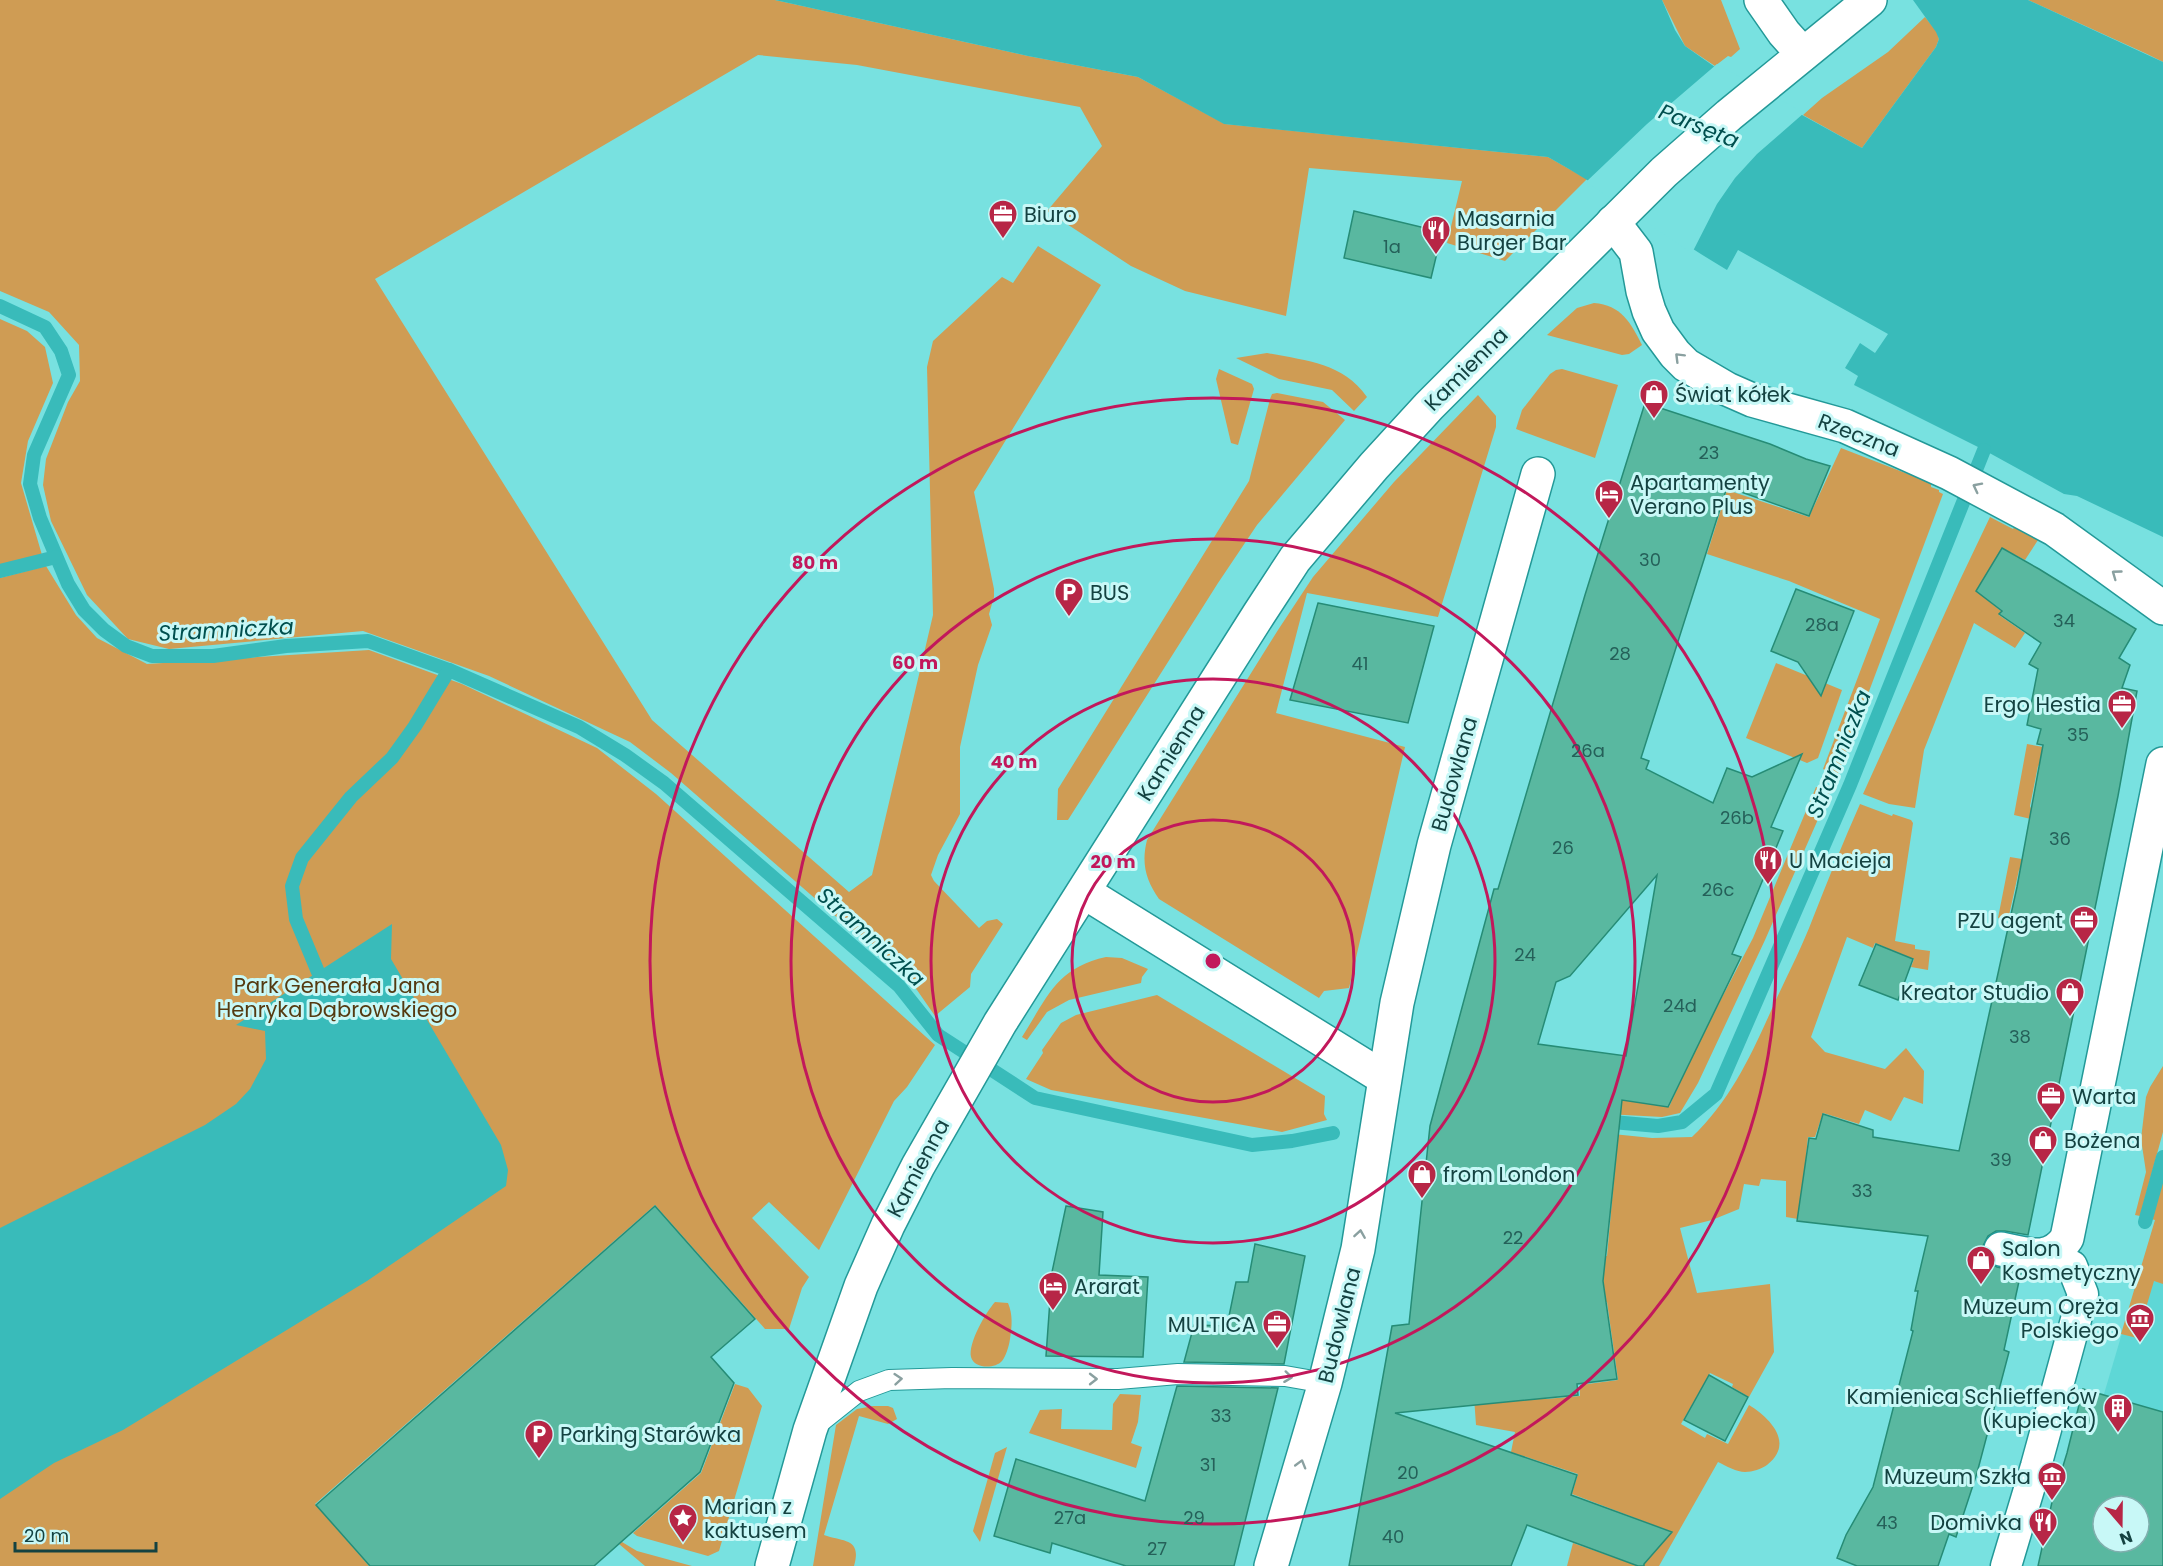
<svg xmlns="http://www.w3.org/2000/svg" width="2163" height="1566" viewBox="0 0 2163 1566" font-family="Poppins,sans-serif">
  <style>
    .built { fill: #5ed7d6 }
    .green { fill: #cf9c54 }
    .water { fill: #39bbba }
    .pier { fill: #78e1e0 }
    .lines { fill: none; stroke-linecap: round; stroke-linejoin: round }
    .stream { stroke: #39bbba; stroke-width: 14 }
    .building { fill: #59b8a0; stroke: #268c76; stroke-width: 1.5; fill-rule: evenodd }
    .service-casing { stroke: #239998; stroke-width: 22 }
    .pedestrian-casing { stroke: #239998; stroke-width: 33 }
    .minor-casing { stroke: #239998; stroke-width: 36 }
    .tertiary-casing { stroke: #239998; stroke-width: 36 }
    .service { stroke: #fff; stroke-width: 20 }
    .pedestrian { stroke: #fff; stroke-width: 30 }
    .minor { stroke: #fff; stroke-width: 33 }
    .tertiary { stroke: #fff; stroke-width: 33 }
    .oneway { stroke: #8aa0a0 }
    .ring { fill: none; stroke: #c2185b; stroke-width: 3 }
    .labels { text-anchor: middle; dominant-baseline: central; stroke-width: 6; stroke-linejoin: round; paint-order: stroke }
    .number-label { font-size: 18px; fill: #256059 }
    .poi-label { font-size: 21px; fill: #144241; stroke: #c8f8f7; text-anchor: start }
    .street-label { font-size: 21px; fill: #144241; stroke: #c8f8f7 }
    .park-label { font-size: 21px; fill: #553a11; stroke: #c8f8f7 }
    .water-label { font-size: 22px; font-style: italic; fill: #004f4e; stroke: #c8f8f7 }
    .centre { fill: #c2185b; stroke: #c8f8f7; stroke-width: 3 }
    .ring-label { font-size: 18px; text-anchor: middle; font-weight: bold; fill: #c2185b; stroke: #c8f8f7; stroke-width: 6; stroke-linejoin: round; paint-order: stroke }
  </style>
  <rect width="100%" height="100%" fill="#78e1e0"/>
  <polygon class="built" points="2163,1195 2163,1485 2067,1453 2083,1389 2104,1394"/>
  <g class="green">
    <polygon points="0,0 775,0 1028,56 1138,77 1225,124 1548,157 1587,179 1505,261 1447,243 1462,181 1309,168 1286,316 1185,291 1131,266 1047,211 1102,146 1080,107 857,65 758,55 375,279 652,720 849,892 872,875 933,615 927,367 933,341 1002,277 1013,283 1038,246 1101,285 974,492 994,589 994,597 989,614 992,625 978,665 960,747 960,814 938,855 931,875 934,881 979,928 987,921 997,919 1003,924 971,974 970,987 935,1016 917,990 879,949 834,915 671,773 630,742 489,676 363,631 169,649 128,639 87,595 51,521 43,485 46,459 68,402 80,381 79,345 49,312 0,291"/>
    <polygon points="1662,0 1721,0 1740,49 1731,57 1728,56 1715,66 1685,46"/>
    <polygon points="2028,0 2163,0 2163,62 2147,54"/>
    <polygon points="1925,17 1937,32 1939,39 1936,47 1862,148 1803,115 1822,98 1888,52"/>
    <path d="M 1594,303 C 1621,305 1631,323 1642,345 L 1629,354 L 1622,355 L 1547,335 L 1577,308 Z"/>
    <polygon points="0,319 27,331 45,347 53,383 28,441 21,483 42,555 0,565"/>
    <path d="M 1267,353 C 1306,361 1342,362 1367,397 L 1354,411 L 1332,390 L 1279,379 L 1236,358 Z"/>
    <polygon points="1219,369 1252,384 1254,389 1238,445 1231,443 1216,379"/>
    <polygon points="1562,369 1618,385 1595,458 1516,429 1522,410 1550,374 1556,370"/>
    <polygon points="1277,393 1323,402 1345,420 1257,525 1218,583 1068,820 1057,820 1058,789 1249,481 1270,399 1272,394"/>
    <path d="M 1478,395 L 1496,416 L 1496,427 L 1438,617 L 1307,593 L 1276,713 L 1405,747 L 1349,988 L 1324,991 L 1319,998 L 1159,899 C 1146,880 1141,864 1147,840 L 1278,630 L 1313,577 L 1394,482 Z"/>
    <polygon points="1841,448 1931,483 1931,487 1939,490 1939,492 1943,494 1835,782 1823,778 1827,771 1823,769 1880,619 1789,581 1707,554 1727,490 1809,517"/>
    <polygon points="1990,517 2013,529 2015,526 2038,540 2025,560 2002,548 1976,591 2001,611 1999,615 2025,633 2015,648 1974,623 1924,750 1915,808 1889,804 1863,794 1959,582"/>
    <polygon points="46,566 76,615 97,638 147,664 369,650 462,684 597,748 656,794 935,1045 907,1087 894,1101 819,1250 769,1202 752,1218 809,1277 802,1288 789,1329 765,1329 655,1205 315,1504 369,1566 0,1566 0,578"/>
    <polygon points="1776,663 1842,690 1818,758 1807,763 1746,738"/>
    <polygon points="2027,744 2049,748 2046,760 2038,766 2030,806 2035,820 2014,815"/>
    <polygon points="1816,787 1830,792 1765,940 1698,1083 1680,1113 1662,1117 1588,1113 1589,1095 1669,1107 1695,1049 1753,938"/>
    <path d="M 1860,804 L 1892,816 L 1893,814 L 1911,820 L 1913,823 L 1895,941 L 1915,945 L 1915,949 L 1930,951 L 1928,970 L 1911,967 L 1914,959 L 1875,943 L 1873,948 L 1847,937 L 1811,1037 L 1825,1052 L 1885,1069 L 1906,1048 L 1924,1071 L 1923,1104 L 1904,1097 L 1891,1121 L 1865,1110 L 1859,1124 L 1823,1113 L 1815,1137 L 1808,1137 L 1806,1156 L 1818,1158 L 1810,1221 L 1786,1217 L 1786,1181 L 1761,1179 L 1759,1186 L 1744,1184 L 1739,1209 L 1712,1220 L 1680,1228 L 1697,1293 L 1770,1284 L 1774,1352 L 1749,1397 L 1732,1387 L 1733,1384 L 1710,1373 L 1681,1424 L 1705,1438 L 1707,1434 L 1728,1444 L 1749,1405 C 1770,1418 1795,1443 1767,1465 C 1761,1469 1753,1472 1745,1472 C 1737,1472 1726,1466 1718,1462 L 1659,1566 L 1642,1566 L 1672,1532 L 1572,1494 L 1578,1474 L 1511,1452 L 1515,1432 L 1476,1425 L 1474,1397 L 1544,1389 L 1546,1399 L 1580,1396 L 1580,1385 L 1618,1380 L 1607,1302 L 1516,1312 L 1521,1261 L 1607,1256 L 1617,1145 L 1593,1132 L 1652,1138 L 1692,1137 C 1732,1099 1753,1051 1775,1002 C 1788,974 1802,947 1813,918 C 1828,880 1843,842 1860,804 Z"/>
    <polygon points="2010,857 2028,860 2028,863 2019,870 2008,920 1998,918"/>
    <path d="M 1106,957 L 1122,958 L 1148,969 L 1142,977 L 1141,983 L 1069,1000 L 1047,1012 L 1027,1040 L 1022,1037 C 1047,998 1056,968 1106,957 Z"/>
    <polygon points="1157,995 1325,1096 1324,1114 1327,1120 1282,1132 1051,1090 1026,1079 1043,1053 1042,1050 1061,1023 1076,1015"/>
    <polygon points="2163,1066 2163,1132 2140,1216 2135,1215 2146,1172 2141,1139 2146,1097 2150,1087"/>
    <polygon points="2163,1177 2163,1284 2154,1281 2137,1338 2121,1334 2155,1220 2151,1219"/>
    <path d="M 995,1302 L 1008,1303 C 1013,1315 1012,1326 1010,1339 C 1009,1346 1006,1356 1002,1361 C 995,1369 974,1369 971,1357 C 968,1343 986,1312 995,1302 Z"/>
    <polygon points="735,1384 748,1388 762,1406 719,1551 708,1556 637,1536 633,1533 701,1473"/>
    <polygon points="1120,1394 1141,1395 1138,1422 1131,1443 1142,1447 1136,1468 1029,1433 1040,1410 1062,1409 1061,1429 1112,1430 1113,1404"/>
    <path d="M 873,1406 L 888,1406 L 893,1408 L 897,1419 L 888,1424 L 859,1416 L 824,1535 C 844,1542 862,1538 854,1566 L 813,1566 L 836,1425 L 857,1409 Z"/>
    <polygon points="1007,1447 980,1542 973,1531 995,1453"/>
    <polygon points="622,1542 637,1551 692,1566 645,1566 619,1544"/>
    <polygon points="1573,1543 1638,1566 1567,1566"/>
  </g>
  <g class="water">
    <path d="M 775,0 L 1662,0 L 1675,30 L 1685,46 L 1715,67 L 1862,148 L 1936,47 L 1939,39 L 1936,32 L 1913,0 L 2028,0 L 2163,62 L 2163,537 L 2077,496 L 2064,494 L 1984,450 L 1854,385 L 1858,376 L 1845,368 L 1860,343 L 1875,353 L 1888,334 L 1738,250 L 1727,270 C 1666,234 1610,191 1548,157 L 1224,124 L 1138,77 L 1028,56 Z"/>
    <polygon points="392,924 391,959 501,1145 508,1170 506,1186 367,1281 123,1430 54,1463 0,1499 0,1228 205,1125 236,1104 250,1089 266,1059 265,1031 236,1025"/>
  </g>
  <polygon class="pier" points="1717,64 1804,113 1757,154 1735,178 1717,204 1692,253 1586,182 1647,124"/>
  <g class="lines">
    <g class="stream">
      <polyline points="0,306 45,327 61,351 69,375 34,455 30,484 40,518 68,584 84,610 104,630 126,646 152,656 213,656 286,646 368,641 449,670 579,727 625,755 664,783 899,986 938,1035 1035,1098 1252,1145 1292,1141 1333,1133"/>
      <polyline points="0,571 56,557"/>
      <polyline points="318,972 296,919 292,886 302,858 351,797 392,758 415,726 449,670"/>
      <polyline points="1601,1121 1658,1126 1682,1122 1716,1094 1850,785 1984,450"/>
      <polyline points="2145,1222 2163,1157"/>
    </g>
  </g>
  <g class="building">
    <polygon points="1354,211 1442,232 1431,278 1344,258"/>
    <path d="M 1645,403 L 1770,444 L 1806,459 L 1830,466 L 1809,516 L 1727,487 L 1641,758 L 1649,761 L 1646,769 L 1713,803 L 1727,768 L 1752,777 L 1802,754 L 1771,827 L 1783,831 L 1732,954 L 1741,957 L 1668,1107 L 1622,1100 L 1603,1281 L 1617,1379 L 1577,1384 L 1578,1395 L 1395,1413 L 1577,1475 L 1571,1495 L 1672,1532 L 1644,1564 L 1644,1566 L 1638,1566 L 1527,1525 L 1511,1566 L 1349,1566 L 1392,1326 L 1409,1324 L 1430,1126 L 1494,889 L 1498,889 L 1585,595 ZM 1657,875 L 1626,1056 L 1538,1044 L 1556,982 L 1570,976 Z"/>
    <polygon points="2002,548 2039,569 2136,629 2119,658 2130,665 2122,688 2137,691 2118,796 2028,1235 2005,1231 1996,1231 1988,1236 1983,1246 1983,1255 1989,1263 1997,1267 2021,1272 2004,1350 2009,1352 1977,1473 1956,1537 1949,1534 1938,1566 1857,1566 1837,1558 1846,1535 1873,1487 1913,1331 1911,1330 1918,1291 1915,1291 1928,1236 1797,1221 1809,1138 1816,1139 1823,1114 1873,1130 1873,1137 1959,1151 2017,887 2043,745 2037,744 2041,729 2027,725 2038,669 2029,664 2041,643 1999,614 2002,611 1976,591"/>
    <polygon points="1796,589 1854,611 1821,696 1798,662 1771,651"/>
    <polygon points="1318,603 1434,626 1408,723 1290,700"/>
    <polygon points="1876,944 1913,959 1898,1000 1859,985"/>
    <polygon points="655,1206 755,1319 711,1357 734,1383 700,1472 594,1566 370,1566 316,1505"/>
    <polygon points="1066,1206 1103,1212 1099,1275 1148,1277 1143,1357 1046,1356 1052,1272"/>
    <polygon points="1255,1244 1305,1256 1284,1364 1184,1362 1194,1325 1227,1326 1236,1282 1248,1282"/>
    <polygon points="1709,1375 1748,1397 1725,1441 1684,1420"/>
    <polygon points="1177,1386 1278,1388 1234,1566 1126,1566 1052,1543 1050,1553 994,1536 1016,1459 1145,1501"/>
    <path d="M 2083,1389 L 2163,1412 L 2163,1566 L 2038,1566 L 2052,1502 L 2067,1453 ZM 2103,1506 L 2139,1506 L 2139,1542 L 2103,1542 Z"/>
  </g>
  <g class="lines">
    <g class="service-casing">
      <polyline id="service" points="815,1426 859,1391 889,1380 952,1378 1118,1379 1178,1374 1285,1376 1325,1383"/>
    </g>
    <g class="pedestrian-casing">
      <polyline id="pedestrian" points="2006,1566 2036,1466 2083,1294 2072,1266"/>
    </g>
    <g class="minor-casing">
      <g id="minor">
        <polyline points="1761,0 1784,33 1803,54"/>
        <polyline points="1613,222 1636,252 1643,291 1649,311 1658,331 1675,354 1686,365 1727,389 1752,400 1845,426 1949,473 2054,529 2163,608"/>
        <polyline points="1084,892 1384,1078"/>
        <path d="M 2001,1249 C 2026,1254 2050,1264 2067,1238 L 2163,764"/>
        <polyline points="1271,1566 1325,1383 1358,1249 1397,1003 1434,845 1538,474"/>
      </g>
    </g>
    <g class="tertiary-casing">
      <polyline id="tertiary" points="772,1566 810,1430 861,1286 888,1225 918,1166 1000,1023 1259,614 1295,559 1374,466 1429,406 1481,354 1664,172 1729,115 1870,0"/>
    </g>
    <use href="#service" class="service"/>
    <use href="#pedestrian" class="pedestrian"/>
    <use href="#minor" class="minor"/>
    <use href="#tertiary" class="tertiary"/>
  </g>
  <defs><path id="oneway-chevron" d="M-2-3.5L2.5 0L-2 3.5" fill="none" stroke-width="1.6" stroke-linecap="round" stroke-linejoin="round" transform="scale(1.5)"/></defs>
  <g class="oneway">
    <use href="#oneway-chevron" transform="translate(1679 357) rotate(-135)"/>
    <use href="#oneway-chevron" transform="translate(1977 487) rotate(-153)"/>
    <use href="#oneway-chevron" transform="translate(2116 574) rotate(-144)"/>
    <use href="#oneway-chevron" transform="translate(1360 1234) rotate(-81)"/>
    <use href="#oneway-chevron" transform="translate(1288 1377) rotate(7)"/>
    <use href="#oneway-chevron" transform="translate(898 1379) rotate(-5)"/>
    <use href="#oneway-chevron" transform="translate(1093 1379)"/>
    <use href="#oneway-chevron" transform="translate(1301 1464) rotate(-74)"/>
  </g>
  <g class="ring">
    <circle cx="1213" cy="961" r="141"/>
    <circle cx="1213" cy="961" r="282"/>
    <circle cx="1213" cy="961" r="422"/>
    <circle cx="1213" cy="961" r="563"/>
  </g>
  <defs>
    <g id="office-pin" transform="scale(1.5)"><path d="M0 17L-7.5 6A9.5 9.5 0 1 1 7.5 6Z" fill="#b72646" stroke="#c8f8f7"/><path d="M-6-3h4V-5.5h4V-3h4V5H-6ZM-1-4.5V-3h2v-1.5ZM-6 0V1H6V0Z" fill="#fff"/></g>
    <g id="restaurant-pin" transform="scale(1.5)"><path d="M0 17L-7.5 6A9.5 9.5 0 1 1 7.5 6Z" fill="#b72646" stroke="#c8f8f7"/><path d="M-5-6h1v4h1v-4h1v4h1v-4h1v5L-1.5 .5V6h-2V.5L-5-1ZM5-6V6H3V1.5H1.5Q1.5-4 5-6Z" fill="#fff"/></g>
    <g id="shop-pin" transform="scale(1.5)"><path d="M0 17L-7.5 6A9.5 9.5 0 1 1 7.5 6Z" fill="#b72646" stroke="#c8f8f7"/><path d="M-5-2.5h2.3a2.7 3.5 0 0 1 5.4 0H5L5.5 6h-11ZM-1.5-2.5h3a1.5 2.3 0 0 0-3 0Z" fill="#fff"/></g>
    <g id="hotel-pin" transform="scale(1.5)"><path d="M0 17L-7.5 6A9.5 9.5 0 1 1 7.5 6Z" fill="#b72646" stroke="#c8f8f7"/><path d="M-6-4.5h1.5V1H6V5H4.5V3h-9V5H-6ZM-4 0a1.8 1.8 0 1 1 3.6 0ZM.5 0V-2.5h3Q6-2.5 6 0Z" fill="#fff"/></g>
    <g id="parking-pin" transform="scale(1.5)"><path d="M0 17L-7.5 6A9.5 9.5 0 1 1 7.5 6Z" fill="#b72646" stroke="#c8f8f7"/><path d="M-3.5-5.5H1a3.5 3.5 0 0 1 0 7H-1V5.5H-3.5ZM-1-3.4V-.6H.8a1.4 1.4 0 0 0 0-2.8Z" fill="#fff"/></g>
    <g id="museum-pin" transform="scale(1.5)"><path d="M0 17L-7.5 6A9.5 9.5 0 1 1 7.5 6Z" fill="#b72646" stroke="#c8f8f7"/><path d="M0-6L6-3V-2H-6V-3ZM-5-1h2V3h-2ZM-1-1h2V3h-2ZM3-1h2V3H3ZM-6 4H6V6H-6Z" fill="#fff"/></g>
    <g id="building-pin" transform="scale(1.5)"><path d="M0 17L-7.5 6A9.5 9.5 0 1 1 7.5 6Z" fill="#b72646" stroke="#c8f8f7"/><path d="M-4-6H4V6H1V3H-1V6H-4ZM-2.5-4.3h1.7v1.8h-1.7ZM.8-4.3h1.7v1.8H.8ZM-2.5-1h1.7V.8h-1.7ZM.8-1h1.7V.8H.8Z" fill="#fff"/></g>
    <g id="sight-pin" transform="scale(1.5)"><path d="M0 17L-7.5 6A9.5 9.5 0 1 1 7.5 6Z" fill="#b72646" stroke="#c8f8f7"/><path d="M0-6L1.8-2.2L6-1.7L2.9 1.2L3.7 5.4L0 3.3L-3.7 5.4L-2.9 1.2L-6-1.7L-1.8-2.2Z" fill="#fff"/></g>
  </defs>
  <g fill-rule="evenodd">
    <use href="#office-pin" x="1003" y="214"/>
    <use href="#restaurant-pin" x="1436" y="230"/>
    <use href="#shop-pin" x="1654" y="394"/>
    <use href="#hotel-pin" x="1609" y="494"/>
    <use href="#parking-pin" x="1069" y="592"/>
    <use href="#office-pin" x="2122" y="704"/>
    <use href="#restaurant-pin" x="1768" y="860"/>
    <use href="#office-pin" x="2084" y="920"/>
    <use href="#shop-pin" x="2070" y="992"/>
    <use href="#office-pin" x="2051" y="1096"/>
    <use href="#shop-pin" x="2043" y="1140"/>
    <use href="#shop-pin" x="1422" y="1174"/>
    <use href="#shop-pin" x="1981" y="1260"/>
    <use href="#hotel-pin" x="1053" y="1286"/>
    <use href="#museum-pin" x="2140" y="1318"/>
    <use href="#office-pin" x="1277" y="1324"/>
    <use href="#building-pin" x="2118" y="1408"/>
    <use href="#parking-pin" x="539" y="1434"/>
    <use href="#museum-pin" x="2052" y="1476"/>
    <use href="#sight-pin" x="683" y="1518"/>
    <use href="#restaurant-pin" x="2043" y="1522"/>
  </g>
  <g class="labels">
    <g class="number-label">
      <text x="1392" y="246">1a</text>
      <text x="1709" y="452">23</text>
      <text x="1650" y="559">30</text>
      <text x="2064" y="620">34</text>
      <text x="1822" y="624">28a</text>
      <text x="1620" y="653">28</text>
      <text x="1360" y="663">41</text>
      <text x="2078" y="734">35</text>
      <text x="1588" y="750">26a</text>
      <text x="1737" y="817">26b</text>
      <text x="2060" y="838">36</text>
      <text x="1563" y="847">26</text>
      <text x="1718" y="889">26c</text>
      <text x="1525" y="954">24</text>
      <text x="1680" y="1005">24d</text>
      <text x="2020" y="1036">38</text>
      <text x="2001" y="1159">39</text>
      <text x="1862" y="1190">33</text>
      <text x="1513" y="1237">22</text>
      <text x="1221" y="1415">33</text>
      <text x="1208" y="1464">31</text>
      <text x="1408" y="1472">20</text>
      <text x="1070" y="1517">27a</text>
      <text x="1194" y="1517">29</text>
      <text x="1887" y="1522">43</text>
      <text x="1393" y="1536">40</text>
      <text x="1157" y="1548">27</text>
    </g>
    <g class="poi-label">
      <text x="1024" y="214">Biuro</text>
      <text x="1457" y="218">Masarnia<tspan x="1457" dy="24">Burger Bar</tspan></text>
      <text x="1675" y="394">Świat kółek</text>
      <text x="1630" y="482">Apartamenty<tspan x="1630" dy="24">Verano Plus</tspan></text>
      <text x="1090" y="592">BUS</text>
      <text x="2101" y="704" text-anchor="end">Ergo Hestia</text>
      <text x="1789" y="860">U Macieja</text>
      <text x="2063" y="920" text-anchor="end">PZU agent</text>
      <text x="2049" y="992" text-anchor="end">Kreator Studio</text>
      <text x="2072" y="1096">Warta</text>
      <text x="2064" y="1140">Bożena</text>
      <text x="1443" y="1174">from London</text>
      <text x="2002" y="1248">Salon<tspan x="2002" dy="24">Kosmetyczny</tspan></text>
      <text x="1074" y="1286">Ararat</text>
      <text x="2119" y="1306" text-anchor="end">Muzeum Oręża<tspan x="2119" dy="24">Polskiego</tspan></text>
      <text x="1256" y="1324" text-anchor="end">MULTICA</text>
      <text x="2097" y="1396" text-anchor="end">Kamienica Schlieffenów<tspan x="2097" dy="24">(Kupiecka)</tspan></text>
      <text x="560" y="1434">Parking Starówka</text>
      <text x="2031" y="1476" text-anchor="end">Muzeum Szkła</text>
      <text x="704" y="1506">Marian z<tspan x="704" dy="24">kaktusem</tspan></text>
      <text x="2022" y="1522" text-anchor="end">Domivka</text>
    </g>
    <g class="street-label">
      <text transform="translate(1466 369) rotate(-45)">Kamienna</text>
      <text transform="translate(1859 435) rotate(21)">Rzeczna</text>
      <text transform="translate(1171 753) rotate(-58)">Kamienna</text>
      <text transform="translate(1454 774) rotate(-74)">Budowlana</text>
      <text transform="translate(918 1168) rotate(-62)">Kamienna</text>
      <text transform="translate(1339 1325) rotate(-76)">Budowlana</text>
    </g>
    <g class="park-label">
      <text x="337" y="985">Park Generała Jana<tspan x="337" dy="24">Henryka Dąbrowskiego</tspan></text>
    </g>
    <g class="water-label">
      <text transform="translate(1699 126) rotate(22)">Parsęta</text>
      <text transform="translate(226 630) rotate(-3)">Stramniczka</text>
      <text transform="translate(1839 754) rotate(-68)">Stramniczka</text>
      <text transform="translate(871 937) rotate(42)">Stramniczka</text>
    </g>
  </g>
  <circle cx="1213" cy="961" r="9" class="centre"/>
  <g class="ring-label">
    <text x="815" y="569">80 m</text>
    <text x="915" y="669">60 m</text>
    <text x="1014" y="768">40 m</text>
    <text x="1113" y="868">20 m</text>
  </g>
  <g transform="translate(2121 1524) rotate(160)"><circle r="28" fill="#c8f8f7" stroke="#80afae" stroke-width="1.5"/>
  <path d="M0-4.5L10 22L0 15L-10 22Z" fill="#b72646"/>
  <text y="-9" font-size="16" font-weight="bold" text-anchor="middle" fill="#144241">N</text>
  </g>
  <path d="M15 1542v9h141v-9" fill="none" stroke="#144241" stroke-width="3"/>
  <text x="24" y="1542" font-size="18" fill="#144241" stroke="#c8f8f7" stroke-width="4.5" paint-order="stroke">20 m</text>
</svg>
